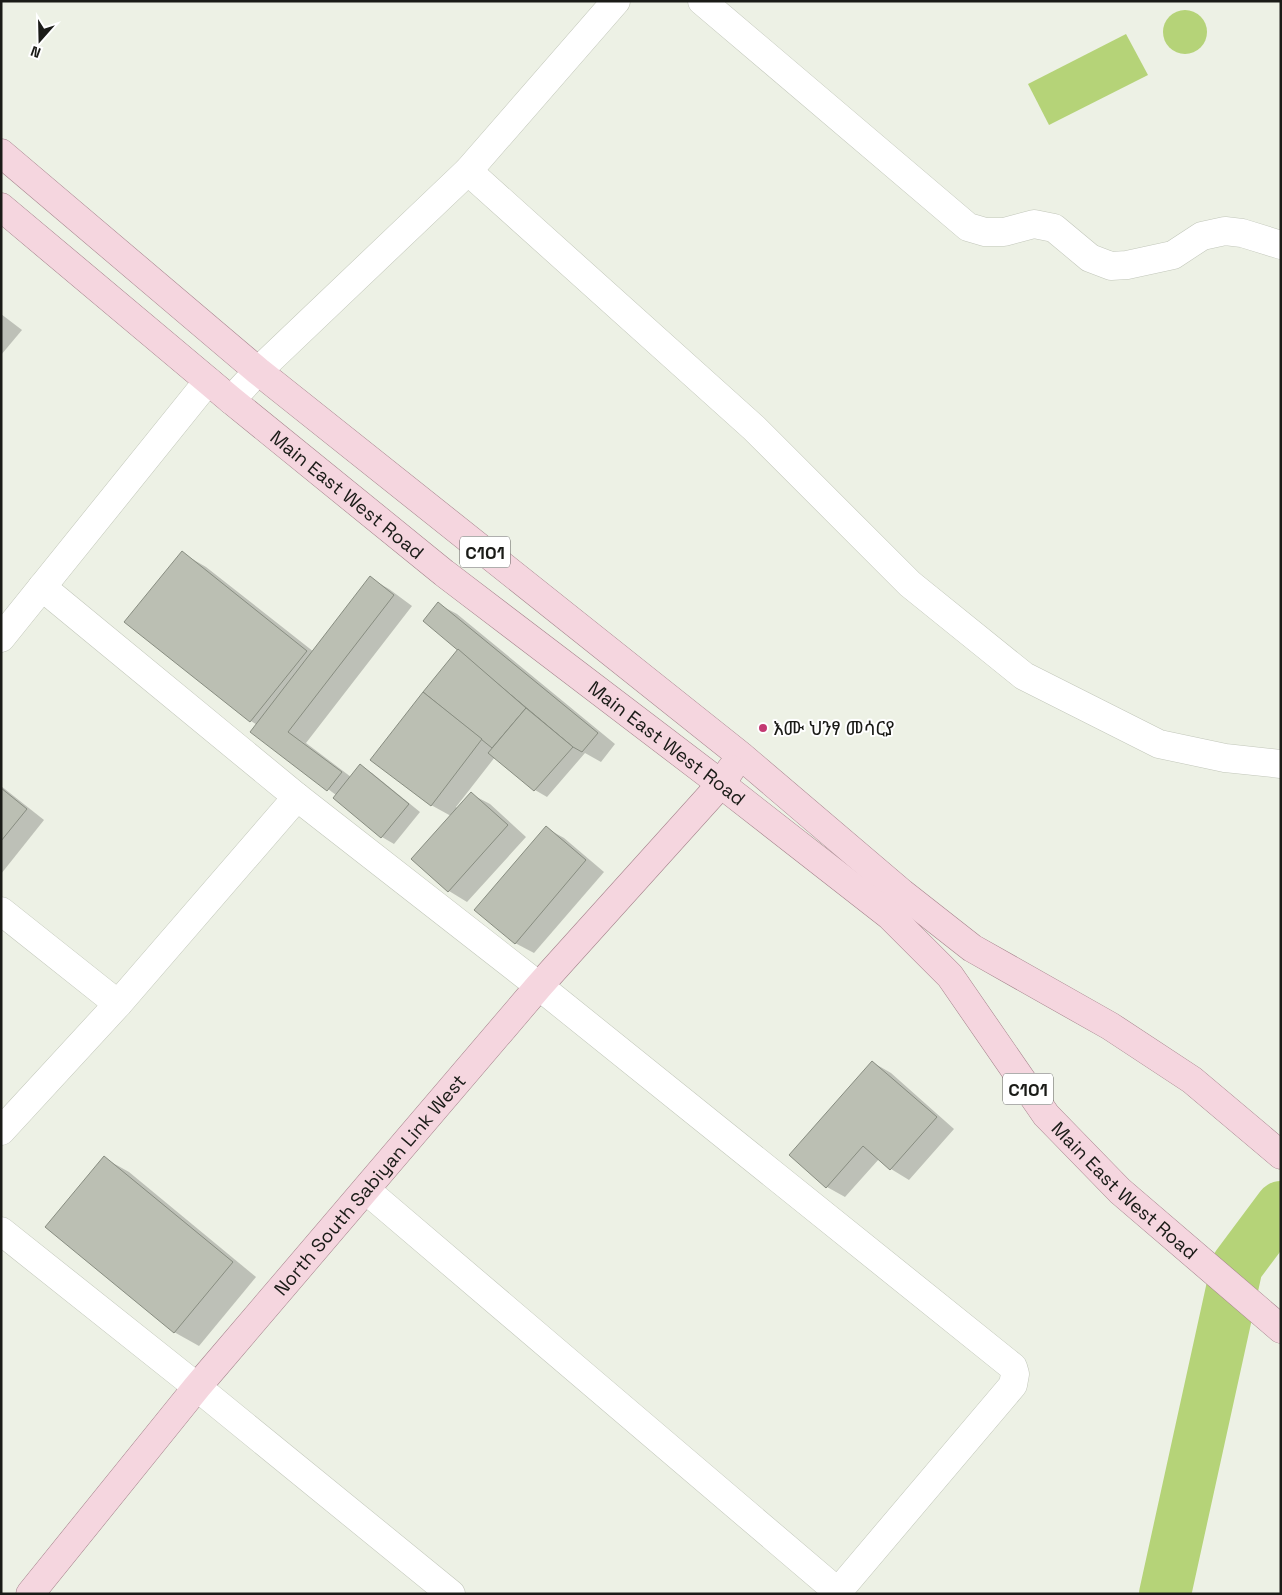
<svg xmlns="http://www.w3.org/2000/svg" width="1282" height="1595" viewBox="0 0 1282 1595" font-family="'Space Grotesk','Noto Sans Ethiopic',sans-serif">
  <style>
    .water { fill: #b5d378 }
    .shadow { fill: #0003 }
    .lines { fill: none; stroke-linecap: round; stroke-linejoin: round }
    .river { stroke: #b5d378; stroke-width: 52 }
    .building { fill: #bbbfb3; stroke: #888d81 }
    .minor-casing { stroke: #c2c7ba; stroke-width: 29 }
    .major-casing { stroke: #a4828b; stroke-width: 29 }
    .minor { stroke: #fff; stroke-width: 28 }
    .major { stroke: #f5d6df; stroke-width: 28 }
    .poi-dot { fill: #c33972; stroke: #fff; stroke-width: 2 }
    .labels { text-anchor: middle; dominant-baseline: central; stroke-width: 4; stroke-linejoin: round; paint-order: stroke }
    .shield { fill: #fff; stroke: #5f5f5d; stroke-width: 1 }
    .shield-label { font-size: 18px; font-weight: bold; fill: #1a1b17 }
    .street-label { font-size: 19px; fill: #1a1b17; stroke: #fff }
    .poi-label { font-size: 19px; fill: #1a1b17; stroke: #fff; text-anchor: start }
  </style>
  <rect width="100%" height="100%" fill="#edf1e5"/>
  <g class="water">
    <circle cx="1185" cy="32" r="22"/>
    <polygon points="1126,34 1148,75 1049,125 1028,84"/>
  </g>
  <g class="shadow">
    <polygon points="1,314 22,330 1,355"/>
    <polygon points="182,553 206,567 314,652 370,578 389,589 412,606 306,743 351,777 360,766 372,773 420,812 394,844 382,837 336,795 252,732 257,725 251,721"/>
    <polygon points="438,604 457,614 615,744 601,762 585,753 547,797 535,790 495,757 456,807 458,809 471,794 490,804 526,837 467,902 449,891 451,816 431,805 459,649"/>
    <polygon points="1,786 44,820 1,874"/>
    <polygon points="546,828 564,838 604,872 534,953 515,943"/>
    <polygon points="872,1062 891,1073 954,1129 909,1180 891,1169 879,1159 845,1197 827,1187"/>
    <polygon points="104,1158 129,1172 256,1277 199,1346 174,1332"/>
  </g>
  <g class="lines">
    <polyline class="river" points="1165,1594 1237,1266 1281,1207"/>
  </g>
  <g class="building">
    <polygon points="182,551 307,651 250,722 124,622"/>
    <polygon points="370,576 394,595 288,732 342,772 327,791 250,732"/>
    <polygon points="438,602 598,733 582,752 573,747 423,621"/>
    <polygon points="458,649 526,708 492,748 423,692"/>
    <polygon points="423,692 482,739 431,806 370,760"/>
    <polygon points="526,708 573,747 534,791 488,753"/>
    <polygon points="360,764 409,804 381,838 333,798"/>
    <polygon points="1,788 27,809 1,841"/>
    <polygon points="471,792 508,825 448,892 411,859"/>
    <polygon points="546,826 586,860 515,944 474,910"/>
    <polygon points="872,1061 937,1117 890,1170 863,1146 826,1188 789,1155"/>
    <polygon points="104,1156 233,1262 174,1333 45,1227"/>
  </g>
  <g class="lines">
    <g class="minor-casing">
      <g id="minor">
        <polyline points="702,1 968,227 985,232 1004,232 1034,224 1054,228 1090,258 1111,266 1127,265 1173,255 1202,236 1225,231 1242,233 1281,245"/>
        <polyline points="468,171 754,428 910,584 1024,676 1159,744 1225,758 1281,764"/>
        <polyline points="231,400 258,371 468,171 616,1"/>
        <polyline points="42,587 297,797 539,986 1013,1367 1015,1374 1013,1385 836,1594"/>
        <polyline points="1,638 208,381"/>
        <polyline points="1,911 118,1004"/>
        <polyline points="1,1131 118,1004 297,797"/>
        <polyline points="366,1190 838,1592"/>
        <polyline points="1,1231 197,1387 451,1594"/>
      </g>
    </g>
    <g class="major-casing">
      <g id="major">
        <polyline points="1,153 258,371 740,755 902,893 972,948 1110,1026 1192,1080 1281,1155"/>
        <path id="s1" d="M 1,207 L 231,400 L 444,573 L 721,784 L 890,916 L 950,976 L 1046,1115 L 1120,1191 L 1281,1329"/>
        <path id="s2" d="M 30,1594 L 197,1387 L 539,986 L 721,784 L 731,769"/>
      </g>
    </g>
    <use href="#minor" class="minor"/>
    <use href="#major" class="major"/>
  </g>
  <circle class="poi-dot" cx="763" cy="728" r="5"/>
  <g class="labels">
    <g class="shield">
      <rect x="460" y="536.5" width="50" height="31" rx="4"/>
      <rect x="1003" y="1073.5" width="50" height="31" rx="4"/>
    </g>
    <g class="shield-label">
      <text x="485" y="552">C101</text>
      <text x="1028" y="1089">C101</text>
    </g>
    <g class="street-label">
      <text stroke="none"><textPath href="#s1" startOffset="450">Main East West Road</textPath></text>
      <text stroke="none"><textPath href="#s1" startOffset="855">Main East West Road</textPath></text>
      <text stroke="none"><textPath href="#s2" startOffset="532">North South Sabiyan Link West</textPath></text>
      <text stroke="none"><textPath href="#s1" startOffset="1500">Main East West Road</textPath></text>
    </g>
    <g class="poi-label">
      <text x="773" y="728">እሙ ህንፃ መሳርያ</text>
    </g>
  </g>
  <rect width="1282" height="1595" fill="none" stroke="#1a1b17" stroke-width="5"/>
  <g transform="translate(40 40) rotate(200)" stroke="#ffffff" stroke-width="4" paint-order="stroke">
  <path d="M0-4L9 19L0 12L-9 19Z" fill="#1a1b17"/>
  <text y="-8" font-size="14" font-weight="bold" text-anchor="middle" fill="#1a1b17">N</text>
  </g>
</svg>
